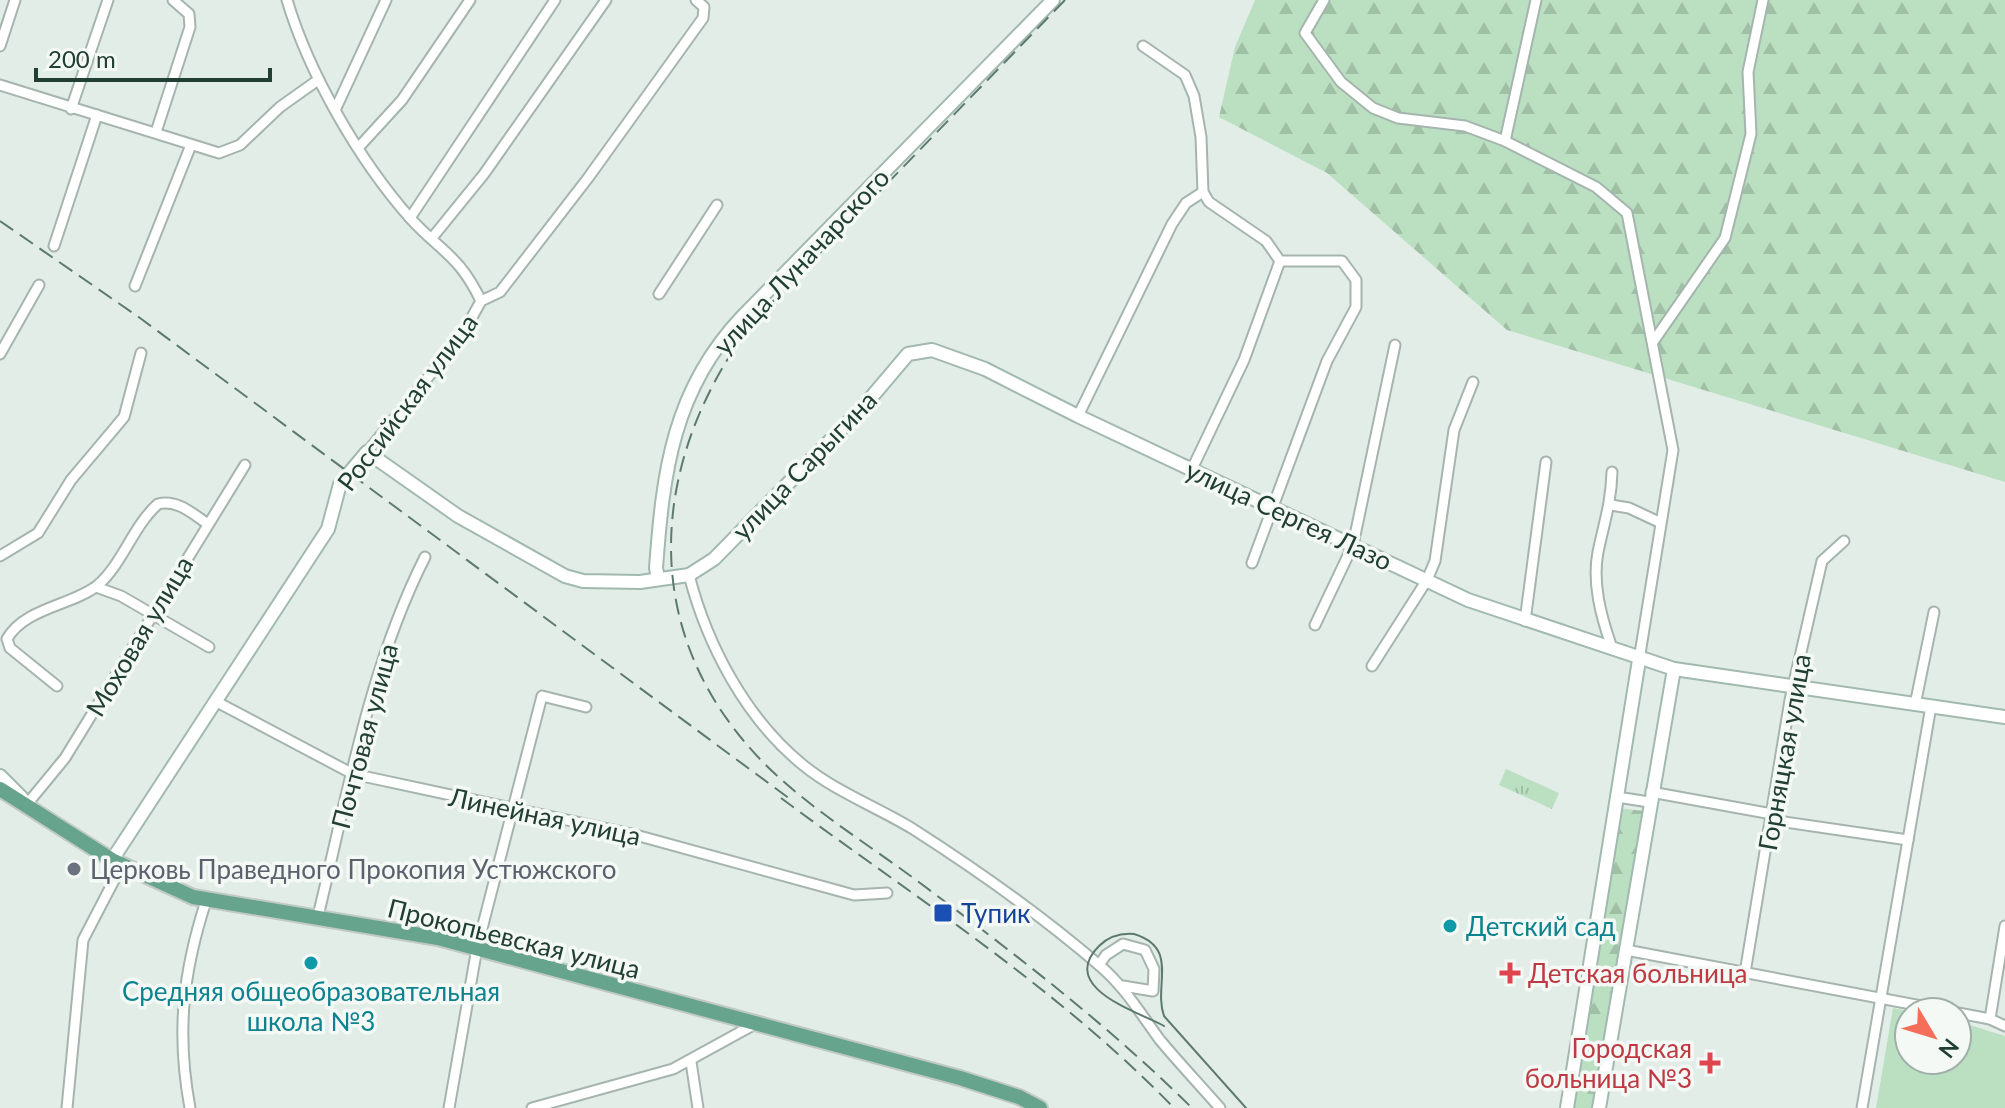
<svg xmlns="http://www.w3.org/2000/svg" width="2005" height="1108" viewBox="0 0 2005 1108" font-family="Lato,sans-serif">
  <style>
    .grass { fill: url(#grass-tufts) }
    .forest { fill: url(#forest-firs) }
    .garden { fill: #bbdfc1 }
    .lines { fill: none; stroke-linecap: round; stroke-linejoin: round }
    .street-casing { stroke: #a5b5ae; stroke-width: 13 }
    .secondary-casing { stroke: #a1b9ae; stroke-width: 16 }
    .primary-casing { stroke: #c1c9c6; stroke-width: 18 }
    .street { stroke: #fff; stroke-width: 9 }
    .secondary { stroke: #fff; stroke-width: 12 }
    .primary { stroke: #66a48d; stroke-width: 14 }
    .tram { stroke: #5d7a6f; stroke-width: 2 }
    .rail { stroke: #5d7a6f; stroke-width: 2; stroke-dasharray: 16 8; stroke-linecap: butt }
    .worship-dot { fill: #6b7280; stroke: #f4f9f6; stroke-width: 3 }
    .transit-dot { fill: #1a4fb4; stroke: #f4f9f6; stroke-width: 3 }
    .culture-dot { fill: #0f9aa8; stroke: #f4f9f6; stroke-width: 3 }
    .health-dot { fill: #e0444e; stroke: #f4f9f6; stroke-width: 3 }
    .labels { text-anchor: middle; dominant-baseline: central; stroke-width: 7; stroke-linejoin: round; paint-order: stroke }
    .street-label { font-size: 26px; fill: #223f34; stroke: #f4f9f6 }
    .worship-label { font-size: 26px; fill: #5b616d; stroke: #f4f9f6; text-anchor: start }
    .transit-label { font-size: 26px; fill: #164399; stroke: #f4f9f6; text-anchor: start }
    .culture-label { font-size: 26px; fill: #0d838f; stroke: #f4f9f6; text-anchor: start }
    .health-label { font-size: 26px; fill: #be3a42; stroke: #f4f9f6; text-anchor: start }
  </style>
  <defs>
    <pattern id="grass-tufts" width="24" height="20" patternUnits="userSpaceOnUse" patternTransform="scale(2)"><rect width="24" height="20" fill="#bbdfc1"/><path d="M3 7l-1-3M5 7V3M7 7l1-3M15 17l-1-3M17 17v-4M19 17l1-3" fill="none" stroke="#a0c0a6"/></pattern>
    <pattern id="forest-firs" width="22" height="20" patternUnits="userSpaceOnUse" patternTransform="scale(2)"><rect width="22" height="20" fill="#bbdfc1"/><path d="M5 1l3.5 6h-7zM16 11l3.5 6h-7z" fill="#a0c0a6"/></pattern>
  </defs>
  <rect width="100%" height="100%" fill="#e3ede7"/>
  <polygon class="grass" points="1506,769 1559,793 1552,809 1499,785"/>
  <g class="forest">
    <polygon points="1255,0 2005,0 2005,482 1507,330 1327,173 1219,117 1235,47"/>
    <polygon points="1616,808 1645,811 1595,1108 1572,1108"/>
  </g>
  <polygon class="garden" points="1893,1008 1912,1012 1909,1012 1909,1060 1957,1060 1957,1021 2005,1036 2005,1108 1876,1108"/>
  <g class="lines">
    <g class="street-casing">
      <g id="street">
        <path d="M 287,0 C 309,74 359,160 410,218 C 441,252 459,255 481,301"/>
        <polyline points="1324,0 1305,33 1341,82 1373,108 1398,118 1465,126 1505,141 1596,187 1627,213 1673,450 1639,660"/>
        <polyline points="0,46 15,0"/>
        <polyline points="1143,46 1185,75 1194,96 1201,137 1203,192 1209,202 1266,241 1280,261 1342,261 1356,280 1356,307 1327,361 1252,563"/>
        <polyline points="0,85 219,153 240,145 280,107 318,80"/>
        <polyline points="336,108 386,0"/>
        <polyline points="71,109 108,0"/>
        <polyline points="156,132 190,27 189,14 173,0"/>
        <polyline points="1505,141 1536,0"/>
        <polyline points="358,148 402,100 470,0"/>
        <polyline points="410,218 555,0"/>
        <polyline points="432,238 484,174 606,0"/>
        <polyline points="54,246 97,115"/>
        <polyline points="135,286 191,145"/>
        <polyline points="659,294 717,205"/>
        <polyline points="1653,342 1725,238 1751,134 1748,72 1763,0"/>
        <polyline points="0,354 39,285"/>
        <polyline points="1078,416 1172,224 1186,203 1203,192"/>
        <polyline points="367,452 461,337 481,301 500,292 588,178 703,18 704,7 696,0"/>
        <polyline points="1192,469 1244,360 1280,261"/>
        <polyline points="1611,505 1629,508 1659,522"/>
        <polyline points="0,556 38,533 71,480 124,417 141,353"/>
        <path d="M 689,575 C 707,645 746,719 803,765 C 836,792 877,807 913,829 C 977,870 1041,915 1099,965 C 1125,987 1140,1013 1160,1040 C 1179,1063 1200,1085 1220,1108"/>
        <polyline points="96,587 121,596 209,647"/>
        <polyline points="1525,621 1546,462"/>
        <polyline points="1315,625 1353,545 1395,345"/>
        <path d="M 1611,645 C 1601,616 1592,583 1598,552 C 1604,523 1611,504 1612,472"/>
        <polyline points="1372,666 1427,580 1435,561 1454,430 1473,382"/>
        <path d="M 57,686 L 10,648 L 7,639 C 24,608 74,605 98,585 C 123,563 133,526 158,504 C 177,499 193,514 208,524"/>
        <polyline points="215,701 353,774 632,834 854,895 887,893"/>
        <polyline points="1915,705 1934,612"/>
        <polyline points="1651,792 1772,814"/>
        <polyline points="1617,797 1649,802"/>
        <polyline points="28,803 65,758 245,465"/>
        <polyline points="1771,820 1908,840"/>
        <path d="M 317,920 C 347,798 368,670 425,557"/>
        <polyline points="1626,950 1990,1019 2005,1026"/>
        <polyline points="1099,965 1106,955 1123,944 1145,950 1154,969 1153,991 1123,986"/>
        <polyline points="1745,973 1790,700 1822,561 1844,541"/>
        <polyline points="1990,1019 2005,926"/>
        <polyline points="691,1062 698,1108"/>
        <polyline points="67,1108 83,940 122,865"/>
        <path d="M 190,1108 C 176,1033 183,972 206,901"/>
        <polyline points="449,1108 477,948 542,696 586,707"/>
        <polyline points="532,1108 673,1069 755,1024"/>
        <polyline points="1862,1108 1931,706"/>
      </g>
    </g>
    <g class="secondary-casing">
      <g id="secondary">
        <path d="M 658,578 L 656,568 C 663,472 673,390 742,317 L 1053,0"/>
        <polyline points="0,776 22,798"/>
        <polyline points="112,860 328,529 340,484 367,452 458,516 565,576 583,581 640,582 689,575 714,559 864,406 908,354 932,350 985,369 1078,416 1468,600 1674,669 2005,717"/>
        <polyline points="1567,1108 1639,660"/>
        <polyline points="1599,1108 1674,669"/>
      </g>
    </g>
    <g class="primary-casing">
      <polyline id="primary" points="0,789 112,860 193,897 438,938 960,1078 1019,1097 1040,1108"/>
    </g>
    <use href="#street" class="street"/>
    <use href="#secondary" class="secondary"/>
    <use href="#primary" class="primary"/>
    <path class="tram" d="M 1164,1026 C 1139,1012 1057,988 1099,946 C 1109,936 1121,933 1134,934 C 1180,948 1153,985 1164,1016 L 1246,1108"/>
    <g class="rail">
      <path d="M 1065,0 L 753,322 C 657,449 635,610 743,740 C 788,795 855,835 912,877 C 1010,950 1106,1023 1192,1108"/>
      <polyline points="0,221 140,318 794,802"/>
      <path d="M 781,798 C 914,897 1058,988 1174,1108"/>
    </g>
  </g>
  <circle class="worship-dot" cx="74" cy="869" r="8"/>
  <rect class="transit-dot" x="933" y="903" width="20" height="20" rx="4"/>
  <g class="culture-dot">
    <circle cx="1450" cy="926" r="8"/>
    <circle cx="311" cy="963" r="8"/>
  </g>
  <g class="health-dot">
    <path d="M1506 961h8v8h8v8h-8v8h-8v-8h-8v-8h8z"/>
    <path d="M1706 1051h8v8h8v8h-8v8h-8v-8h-8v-8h8z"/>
  </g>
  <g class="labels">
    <g class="street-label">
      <text transform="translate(801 261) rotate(-47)">улица Луначарского</text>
      <text transform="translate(407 402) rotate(-53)">Российская улица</text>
      <text transform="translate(804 465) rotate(-46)">улица Сарыгина</text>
      <text transform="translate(1289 515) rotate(25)">улица Сергея Лазо</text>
      <text transform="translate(139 636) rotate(-59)">Моховая улица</text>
      <text transform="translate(364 736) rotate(-75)">Почтовая улица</text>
      <text transform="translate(1784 752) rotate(-80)">Горняцкая улица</text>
      <text transform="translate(545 816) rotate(12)">Линейная улица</text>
      <text transform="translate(514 938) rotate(14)">Прокопьевская улица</text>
    </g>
    <g class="worship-label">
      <text x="90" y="869">Церковь Праведного Прокопия Устюжского</text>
    </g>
    <g class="transit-label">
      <text x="961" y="913">Тупик</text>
    </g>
    <g class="culture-label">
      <text x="1466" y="926">Детский сад</text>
      <text x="311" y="991" text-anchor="middle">Средняя общеобразовательная<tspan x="311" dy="30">школа №3</tspan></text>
    </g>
    <g class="health-label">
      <text x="1528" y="973">Детская больница</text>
      <text x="1692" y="1048" text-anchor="end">Городская<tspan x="1692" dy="30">больница №3</tspan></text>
    </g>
  </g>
  <g transform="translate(1933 1036) rotate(128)"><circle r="38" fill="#f4f9f6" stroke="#a0afa8" stroke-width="2"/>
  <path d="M0-6L14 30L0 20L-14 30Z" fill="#f56e59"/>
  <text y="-12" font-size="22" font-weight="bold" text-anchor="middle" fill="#223f34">N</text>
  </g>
  <path d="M36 68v12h234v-12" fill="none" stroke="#223f34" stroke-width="4"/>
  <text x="48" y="68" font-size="24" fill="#223f34" stroke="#f4f9f6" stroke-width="6" paint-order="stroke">200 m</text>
</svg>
